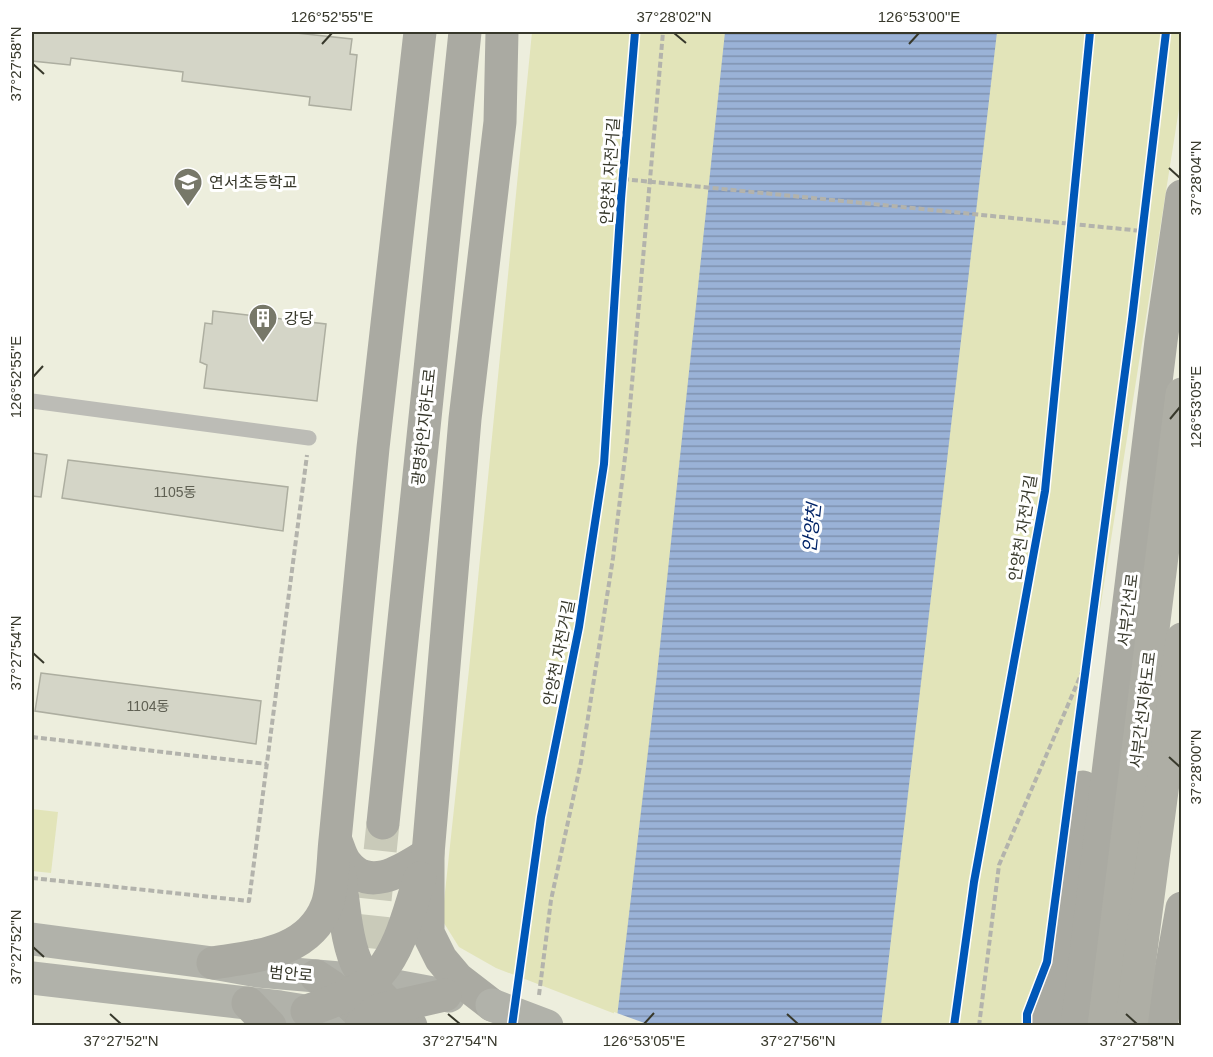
<svg xmlns="http://www.w3.org/2000/svg" width="1213" height="1057" viewBox="0 0 1213 1057" font-family="Arial,'Noto Sans KR',sans-serif">
  <style>
    .green { fill: #e2e4b9 }
    .water { fill: url(#water-rules) }
    .pier { fill: #edeedd }
    .building { fill: #d4d5c7; stroke: #adaea0; stroke-width: 1.5 }
    .lines { fill: none; stroke-linecap: round; stroke-linejoin: round }
    .primary-tunnel { stroke: #c9cab9; stroke-width: 33; stroke-dasharray: 33 16; stroke-linecap: butt }
    .path { stroke: #b3b3ac; stroke-width: 4; stroke-dasharray: 6 3; stroke-linecap: butt }
    .lane { stroke: #bcbcb6; stroke-width: 15 }
    .secondary { stroke: #b1b2aa; stroke-width: 33 }
    .primary { stroke: #aaaaa2; stroke-width: 33 }
    .highway { stroke: #aeaea5; stroke-width: 33 }
    .secondary-bridge { stroke: #b1b2aa; stroke-width: 33 }
    .cycleway-casing { stroke: #fff; stroke-width: 11 }
    .cycleway { stroke: #0057b8; stroke-width: 8 }
    .ticks { fill: none; stroke: #37382b; stroke-width: 2 }
    .labels { text-anchor: middle; dominant-baseline: central; stroke-width: 6; stroke-linejoin: round; paint-order: stroke }
    .number-label { font-size: 14px; fill: #5f6053 }
    .street-label { font-size: 16px; fill: #37382b; stroke: #fff }
    .poi-label { font-size: 16px; fill: #37382b; stroke: #fff; text-anchor: start }
    .water-label { font-size: 18px; font-style: italic; fill: #002367; stroke: #fff }
    .neatline { fill: none; stroke: #37382b; stroke-width: 2 }
    .ticks-label { font-size: 15px; text-anchor: middle; fill: #37382b }
  </style>
  <defs>
    <pattern id="water-rules" width="6" height="5" patternUnits="userSpaceOnUse" patternTransform="scale(1.5)"><rect width="6" height="5" fill="#9ab2d7"/><path d="M0 2.5h6" fill="none" stroke="#7e92af"/></pattern>
  </defs>
  <rect width="100%" height="100%" fill="#edeedd"/>
  <g class="green">
    <polygon points="532,32 1181,32 1181,96 1086,698 1049,1002 1048,1025 644,1025 496,968 459,947 442,920 470,660"/>
    <polygon points="32,809 58,812 51,873 32,871"/>
  </g>
  <polygon class="water" points="725,32 997,32 881,1025 616,1026 657,674"/>
  <polygon class="pier" points="614,1012 650,1025 613,1026"/>
  <g class="building">
    <polygon points="32,32 287,32 352,39 350,54 357,55 351,110 309,105 310,97 182,81 183,72 71,58 70,65 32,61"/>
    <polygon points="213,311 326,324 317,401 204,388 207,365 200,362 205,323 212,324"/>
    <polygon points="32,453 47,455 41,497 32,496"/>
    <polygon points="68,460 288,487 283,531 62,498"/>
    <polygon points="41,673 261,701 256,744 35,711"/>
  </g>
  <g class="lines">
    <polyline class="primary-tunnel" points="365,997 383,823"/>
    <g class="path">
      <polyline points="623,179 1142,231"/>
      <polyline points="32,737 267,764"/>
      <polyline points="1073,763 1132,319 1166,32"/>
      <polyline points="32,878 249,901 307,455"/>
      <polyline points="539,995 551,900 581,762 613,558 627,440 663,32"/>
      <polyline points="979,1026 999,865 1083,670"/>
    </g>
    <polyline class="lane" points="32,401 309,438"/>
    <g class="secondary">
      <polyline points="32,939 213,963 258,971 363,980 449,996"/>
      <polyline points="32,978 280,1007 336,1016"/>
    </g>
    <g class="primary">
      <polyline points="383,823 465,32"/>
      <path d="M 336,841 C 339,848 341,857 346,863 C 370,894 404,869 428,854"/>
      <path d="M 340,874 C 343,899 346,939 356,962 C 369,988 391,1006 411,1026"/>
      <path d="M 213,963 C 257,956 309,953 327,905 C 333,889 333,857 335,840 L 373,448 L 420,32"/>
      <polyline points="316,976 331,986 355,1009"/>
      <polyline points="248,1003 270,1026"/>
      <polyline points="492,1005 457,978 441,959 428,933 428,854 465,419 500,122 502,32"/>
      <path d="M 307,1011 C 331,1002 363,992 380,972 C 402,946 409,909 420,878"/>
      <polyline points="361,1026 375,1012 383,1009 445,995"/>
      <polyline points="1046,1026 1053,1003 1083,787"/>
      <polyline points="1077,1026 1161,341 1182,196"/>
      <polyline points="1161,1026 1182,908"/>
    </g>
    <g class="highway">
      <polyline points="1104,1026 1182,394"/>
      <polyline points="1131,1026 1182,639"/>
    </g>
    <polyline class="secondary-bridge" points="492,1005 547,1026"/>
    <g class="cycleway-casing">
      <g id="cycleway">
        <polyline points="512,1026 541,817 579,627 604,464 621,199 635,32"/>
        <polyline points="954,1026 974,882 1045,491 1090,32"/>
        <polyline points="1027,1026 1027,1014 1047,962 1132,319 1166,32"/>
      </g>
    </g>
    <use href="#cycleway" class="cycleway"/>
  </g>
  <path class="ticks" d="M 674,33 L 686,43M 322,44 L 332,33M 909,44 L 919,33M 33,64 L 44,74M 1169,168 L 1180,178M 33,377 L 43,366M 1170,419 L 1180,407M 33,653 L 44,663M 1169,757 L 1180,767M 33,947 L 44,957M 110,1014 L 121,1024M 448,1014 L 460,1024M 787,1014 L 798,1024M 1126,1014 L 1137,1024M 644,1024 L 654,1013"/>
  <defs>
    <g id="school-pin" transform="scale(1.5)"><path d="M0 17L-7.5 6A9.5 9.5 0 1 1 7.5 6Z" fill="#777869" stroke="#fff"/><path d="M0-5L7-2L0 1L-7-2ZM-4 1L0 2.5L4 1V4Q0 6-4 4Z" fill="#fff"/></g>
    <g id="building-pin" transform="scale(1.5)"><path d="M0 17L-7.5 6A9.5 9.5 0 1 1 7.5 6Z" fill="#777869" stroke="#fff"/><path d="M-4-6H4V6H1V3H-1V6H-4ZM-2.5-4.3h1.7v1.8h-1.7ZM.8-4.3h1.7v1.8H.8ZM-2.5-1h1.7V.8h-1.7ZM.8-1h1.7V.8H.8Z" fill="#fff"/></g>
  </defs>
  <g fill-rule="evenodd">
    <use href="#school-pin" x="188" y="182"/>
    <use href="#building-pin" x="263" y="318"/>
  </g>
  <g class="labels">
    <g class="number-label">
      <text x="175" y="492">1105동</text>
      <text x="148" y="706">1104동</text>
    </g>
    <g class="street-label">
      <text transform="translate(610 171) rotate(-86)">안양천 자전거길</text>
      <text transform="translate(424 427) rotate(-84)">광명하안지하도로</text>
      <text transform="translate(1023 528) rotate(-81)">안양천 자전거길</text>
      <text transform="translate(1128 610) rotate(-83)">서부간선로</text>
      <text transform="translate(559 653) rotate(-79)">안양천 자전거길</text>
      <text transform="translate(1143 710) rotate(-83)">서부간선지하도로</text>
      <text transform="translate(291 974) rotate(5)">범안로</text>
    </g>
    <g class="poi-label">
      <text x="209" y="182">연서초등학교</text>
      <text x="284" y="318">강당</text>
    </g>
    <g class="water-label">
      <text transform="translate(812 528) rotate(-84)">안양천</text>
    </g>
  </g>
  <rect width="1213" height="1057" fill="none" stroke="#ffffff" stroke-width="66"/>
  <rect x="33" y="33" width="1147" height="991" class="neatline"/>
  <g class="ticks-label">
    <text x="332" y="22">126°52'55"E</text>
    <text x="674" y="22">37°28'02"N</text>
    <text x="919" y="22">126°53'00"E</text>
    <text transform="translate(16 64) rotate(-90)" y="5">37°27'58"N</text>
    <text transform="translate(1196 178) rotate(-90)" y="5">37°28'04"N</text>
    <text transform="translate(16 377) rotate(-90)" y="5">126°52'55"E</text>
    <text transform="translate(1196 407) rotate(-90)" y="5">126°53'05"E</text>
    <text transform="translate(16 653) rotate(-90)" y="5">37°27'54"N</text>
    <text transform="translate(1196 767) rotate(-90)" y="5">37°28'00"N</text>
    <text transform="translate(16 947) rotate(-90)" y="5">37°27'52"N</text>
    <text x="121" y="1046">37°27'52"N</text>
    <text x="460" y="1046">37°27'54"N</text>
    <text x="644" y="1046">126°53'05"E</text>
    <text x="798" y="1046">37°27'56"N</text>
    <text x="1137" y="1046">37°27'58"N</text>
  </g>
</svg>
